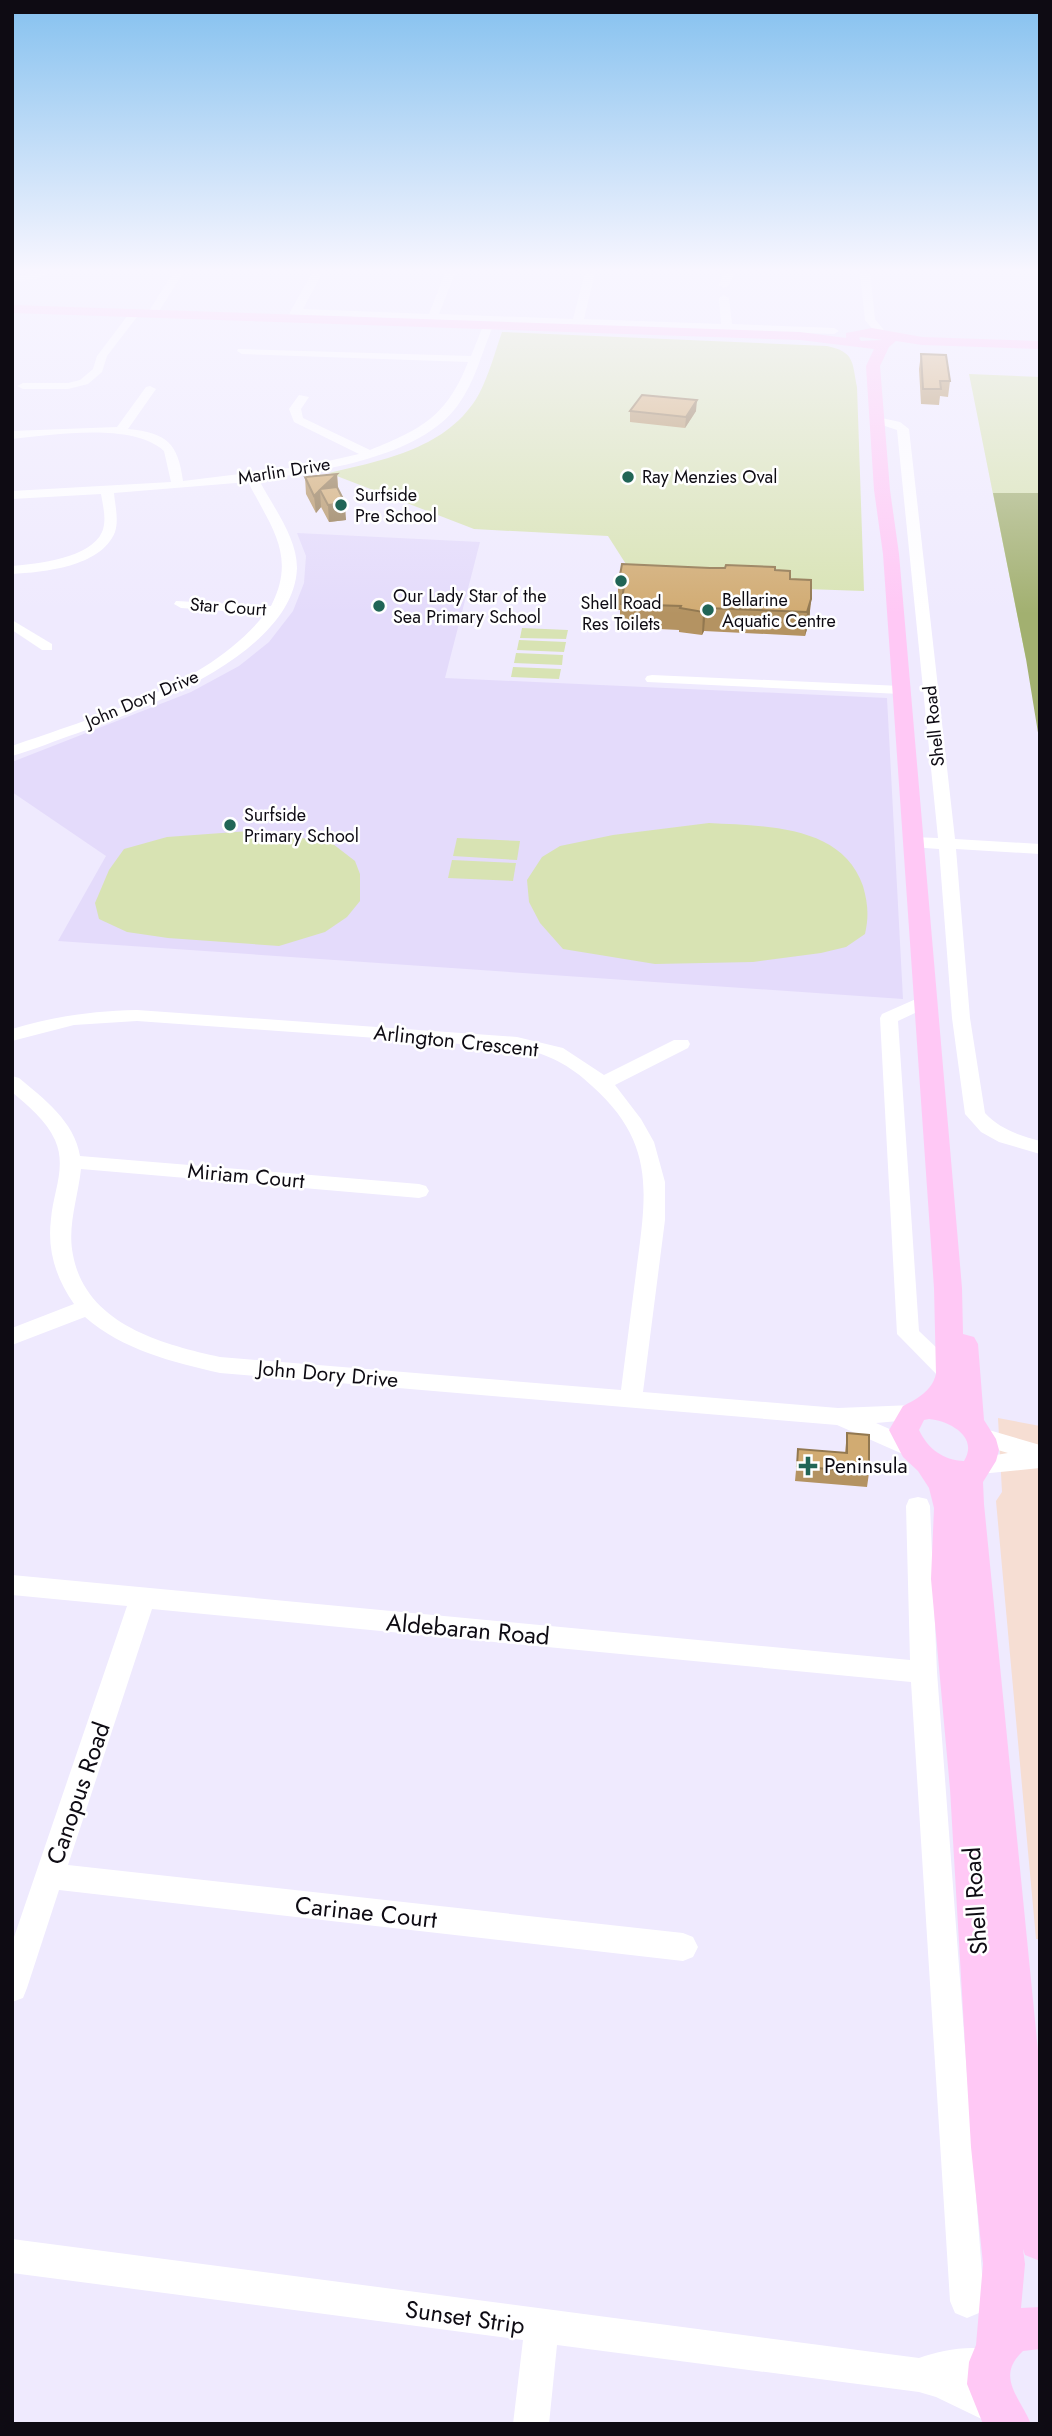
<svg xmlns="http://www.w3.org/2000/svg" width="1052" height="2436" viewBox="0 0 1052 2436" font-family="Jost,sans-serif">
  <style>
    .commercial { fill: #f6ded3 }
    .built { fill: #e4dbfb }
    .green { fill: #d8e3b3 }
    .forest { fill: #a2b070 }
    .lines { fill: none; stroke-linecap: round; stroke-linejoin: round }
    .minor { fill: #fff; fill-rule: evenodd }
    .major { fill: #ffc8f5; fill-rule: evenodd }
    .wall { fill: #b49362 }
    .shaded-wall { fill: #927850 }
    .building { fill: #d1ab72; stroke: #927850; stroke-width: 2 }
    .poi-dot { fill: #216556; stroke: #fff; stroke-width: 2.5 }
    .labels { text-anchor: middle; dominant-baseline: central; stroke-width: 5; stroke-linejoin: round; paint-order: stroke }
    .far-street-label { font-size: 18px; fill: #0e0b13; stroke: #fff }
    .far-poi-label { font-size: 18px; fill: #0e0b13; stroke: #fff; text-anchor: start }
    .street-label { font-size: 21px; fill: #0e0b13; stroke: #fff }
    .poi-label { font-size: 21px; fill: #0e0b13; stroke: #fff; text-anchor: start }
    .near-street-label { font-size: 24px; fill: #0e0b13; stroke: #fff }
  </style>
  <rect width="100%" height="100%" fill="#efeafe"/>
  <polygon class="commercial" points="998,1418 1040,1426 1040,1939 1036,1939 996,1501 1002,1492"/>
  <polygon class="built" points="297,533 480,542 445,678 887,698 903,999 58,941 106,856 12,792 12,762 191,692 239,666 269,642 293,611 304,583 306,556"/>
  <g class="green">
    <path d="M 502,332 L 827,346 C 855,352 852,362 857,387 L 864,591 L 638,583 L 608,536 L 474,529 L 329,473 C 384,460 449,448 479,394 C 489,375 495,352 502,332 Z"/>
    <polygon points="969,374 1040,377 1040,660 1026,659"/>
    <polygon points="522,628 568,630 566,639 520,638"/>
    <polygon points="519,640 566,642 564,652 517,650"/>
    <polygon points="516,653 563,655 562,665 514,663"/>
    <polygon points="513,667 561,669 559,679 511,677"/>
    <path d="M 709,823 C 763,826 842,824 863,886 C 868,904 869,916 865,934 L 846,947 L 821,953 L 753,962 L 655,964 L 563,949 L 540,923 L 529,902 L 527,880 L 542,857 L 560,846 L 613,835 Z"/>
    <polygon points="262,830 333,844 355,861 360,874 360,901 347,917 325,932 279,946 168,938 127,932 99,919 95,903 109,870 124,849 167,837"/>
    <polygon points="457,838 520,841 517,860 453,856"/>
    <polygon points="452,860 516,863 513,881 448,878"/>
  </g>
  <polygon class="forest" points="993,493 1040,493 1040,745 1026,659"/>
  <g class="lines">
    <g class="minor">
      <polygon points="36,273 48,273 35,280 12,281 12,277"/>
      <polygon points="173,273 183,273 156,316 148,316 147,314"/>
      <polygon points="312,273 322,273 303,309 429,314 445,273 455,273 439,314 573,319 585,273 595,273 584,319 721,324 719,298 724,295 729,298 732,324 834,328 839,331 834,334 582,325 580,331 576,332 571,329 572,325 299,315 296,321 288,321 290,312"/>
      <polygon points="724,273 734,273 729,285 724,288 719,285"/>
      <polygon points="860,273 870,273 875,319 887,334 886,336 878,336 865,320"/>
      <polygon points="131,311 140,313 107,356 102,372 88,384 68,389 23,389 17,386 23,383 68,383 80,380 93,369 97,356"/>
      <path d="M 488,323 L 493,326 C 482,352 475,382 458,405 C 420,458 320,471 259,480 C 273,507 297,537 297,568 C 294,653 146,708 78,733 C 56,740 34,750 12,756 L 12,746 C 98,715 205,688 265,614 L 181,608 L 174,604 L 176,601 L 271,606 C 297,556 271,527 248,482 L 114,493 C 115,505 119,520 115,532 C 101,567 44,572 12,574 L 12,566 C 37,564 91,558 102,532 C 107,521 103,506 101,494 L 12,499 L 12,491 L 171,482 L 164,451 C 132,422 53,435 12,439 L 12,431 L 117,427 L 146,387 L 150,386 L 156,389 L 128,429 C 167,433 178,443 183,481 L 306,466 L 359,454 L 294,422 L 289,409 L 299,395 L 309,397 L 301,409 L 303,418 L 370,450 C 422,429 447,416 468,362 L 242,354 L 237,351 L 238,349 L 471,356 L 483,326 Z"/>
      <path d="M 877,417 L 900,422 L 909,429 L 955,839 L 1040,844 L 1040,854 L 956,849 L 970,1018 L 985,1113 C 1000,1129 1018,1135 1040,1141 L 1040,1154 L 999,1142 L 981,1132 L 965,1114 L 952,1018 L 939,849 L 911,847 L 903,842 L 911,837 L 938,838 L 897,430 L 873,422 L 871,420 Z"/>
      <polygon points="12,620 52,644 52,650 42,650 12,630"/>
      <polygon points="652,675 901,686 908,690 901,694 647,682 645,679 647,676"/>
      <polygon points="925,995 932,997 934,1001 932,1005 898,1021 919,1331 958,1368 961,1374 958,1380 950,1382 942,1380 897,1334 880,1018 882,1014"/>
      <path d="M 137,1010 L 517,1037 L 563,1048 L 604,1075 L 674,1040 L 688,1040 L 690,1044 L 688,1048 L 615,1085 L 641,1119 L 654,1142 L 665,1182 L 665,1220 L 643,1392 L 838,1408 L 913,1405 L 921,1407 L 925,1413 L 921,1419 L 876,1423 L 921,1443 L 925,1449 L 921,1455 L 913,1458 L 905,1455 L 837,1425 L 220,1373 C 172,1362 123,1350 85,1317 L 12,1345 L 12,1328 L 74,1304 C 56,1278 47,1251 51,1219 C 53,1192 67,1167 55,1140 C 46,1120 28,1106 12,1092 L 12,1076 L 19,1078 C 43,1098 75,1122 80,1156 L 419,1184 L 426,1186 L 429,1191 L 426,1196 L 419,1198 L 81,1169 C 78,1198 67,1226 73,1255 C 86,1324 161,1344 220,1357 L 621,1390 C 626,1351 631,1312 636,1273 C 646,1195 657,1144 592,1086 C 570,1065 547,1053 517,1048 L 137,1021 L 74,1025 L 12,1041 L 12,1029 C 54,1016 94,1011 137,1010 Z"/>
      <polygon points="982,1428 1040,1445 1040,1468 980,1474 972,1471 968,1465 972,1459 1008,1453 974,1443 970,1437 974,1431"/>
      <polygon points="918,1497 927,1499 930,1506 937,1672 984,2301 979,2313 967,2318 955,2313 950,2301 911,1682 152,1609 68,1865 683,1933 693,1937 698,1947 693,1957 683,1961 59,1890 27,1988 23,1998 12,2002 12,1943 127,1606 12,1595 12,1575 910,1660 906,1506 909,1499"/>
      <path d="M 12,2239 L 919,2358 C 942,2350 977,2343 1000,2353 L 1005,2365 L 1000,2377 L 981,2383 L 1008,2396 L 1013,2408 L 1008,2420 L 992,2424 L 936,2397 L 919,2392 L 557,2345 L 549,2424 L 513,2424 L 523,2340 L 12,2273 Z"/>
    </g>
    <path class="major" d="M 12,305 L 800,332 L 846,338 L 846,333 L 872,328 L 922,337 L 1040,341 L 1040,349 L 922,345 L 896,341 L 889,347 L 880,366 L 890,490 L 899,554 L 962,1288 L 963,1334 L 974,1337 L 978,1344 L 984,1420 L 996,1439 L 999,1450 L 996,1461 L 983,1482 L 984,1504 L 1040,2071 L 1040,2261 L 1025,2255 L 1023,2249 L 1025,2264 L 1021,2308 L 1040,2307 L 1040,2349 L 1023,2351 C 995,2377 1020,2397 1031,2424 L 983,2424 L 967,2384 L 969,2362 L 976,2345 L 983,2264 L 971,2147 L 950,1789 L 931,1579 L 934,1508 L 929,1488 L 918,1471 L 903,1457 L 889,1430 L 903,1406 C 917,1399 932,1391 936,1374 L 934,1288 L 883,554 L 874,490 L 866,366 L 874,349 L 800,340 L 12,313 ZM 861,337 L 883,340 L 861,341 L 859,338 ZM 929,1419 C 950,1421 979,1437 964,1461 C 943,1460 928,1449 919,1430 L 924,1420 Z"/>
  </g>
  <g class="wall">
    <polygon points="921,354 950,381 948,397 940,396 939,405 921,404 919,369"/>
    <polygon points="630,411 696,411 685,428 630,422"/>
    <polygon points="337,474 338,489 346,520 329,522 321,507 316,513 306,494 305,477"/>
    <polygon points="775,570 790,579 811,599 809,622 805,636 704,631 702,635 679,632 679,630 620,627 620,610 618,610 618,586"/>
    <polygon points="847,1433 869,1473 867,1487 795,1481 798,1449 845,1453"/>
  </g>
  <g class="shaded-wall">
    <polygon points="697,400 696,411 685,428 686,417"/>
    <polygon points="337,474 338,490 321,489"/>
    <polygon points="320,490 321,507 316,513 314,496"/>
    <polygon points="345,503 346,520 329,522 328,505"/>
    <polygon points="811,599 809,622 805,636 807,612"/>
    <polygon points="706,608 704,631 702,635 703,612"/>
  </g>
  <g class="building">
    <polygon points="921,354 946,355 950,381 940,381 941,389 923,389"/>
    <polygon points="642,395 697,400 686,417 630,411"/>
    <polygon points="337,474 321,489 337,487 345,503 328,505 320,490 314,496 305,477"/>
    <polygon points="622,564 710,568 725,568 726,565 775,567 775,570 790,571 790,579 811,580 811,599 807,612 706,608 703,612 680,608 681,606 621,604 624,587 618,586"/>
    <polygon points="847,1433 869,1435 869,1473 797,1466 798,1449 847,1453"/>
  </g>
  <linearGradient id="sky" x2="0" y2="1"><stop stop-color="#85c1ef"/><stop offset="0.44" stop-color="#f8f6ff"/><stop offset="1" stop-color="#f8f6ff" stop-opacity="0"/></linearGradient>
  <rect width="1052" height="614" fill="url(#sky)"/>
  <g class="poi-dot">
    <circle cx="628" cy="477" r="7"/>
    <circle cx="341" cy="505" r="7"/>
    <circle cx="621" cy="581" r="7"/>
    <circle cx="379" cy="606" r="7"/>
    <circle cx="708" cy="610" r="7"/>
    <circle cx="230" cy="825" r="7"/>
    <path d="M804.5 1455.5h7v7h7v7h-7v7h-7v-7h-7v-7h7z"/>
  </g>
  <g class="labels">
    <g class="far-street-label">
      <text transform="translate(284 471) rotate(-9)">Marlin Drive</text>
      <text transform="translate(228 607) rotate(4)">Star Court</text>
      <text transform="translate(142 699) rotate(-23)">John Dory Drive</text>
      <text transform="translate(934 726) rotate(-96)">Shell Road</text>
    </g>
    <g class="far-poi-label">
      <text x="642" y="477">Ray Menzies Oval</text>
      <text x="355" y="495">Surfside<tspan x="355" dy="21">Pre School</tspan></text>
      <text x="393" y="596">Our Lady Star of the<tspan x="393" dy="21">Sea Primary School</tspan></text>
      <text x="722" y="600">Bellarine<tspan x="722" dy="21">Aquatic Centre</tspan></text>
      <text x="621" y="603" text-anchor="middle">Shell Road<tspan x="621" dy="21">Res Toilets</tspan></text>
      <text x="244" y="815">Surfside<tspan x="244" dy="21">Primary School</tspan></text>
    </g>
    <g class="street-label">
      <text transform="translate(456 1041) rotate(6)">Arlington Crescent</text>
      <text transform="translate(246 1176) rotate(5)">Miriam Court</text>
      <text transform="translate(328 1374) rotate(5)">John Dory Drive</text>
    </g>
    <g class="poi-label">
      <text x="824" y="1466">Peninsula</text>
    </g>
    <g class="near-street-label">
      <text transform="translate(468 1629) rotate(5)">Aldebaran Road</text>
      <text transform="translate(78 1793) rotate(-71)">Canopus Road</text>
      <text transform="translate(975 1901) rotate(-94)">Shell Road</text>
      <text transform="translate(366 1912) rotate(6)">Carinae Court</text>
      <text transform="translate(465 2317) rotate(8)">Sunset Strip</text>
    </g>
  </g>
  <rect width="1052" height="2436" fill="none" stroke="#0e0b13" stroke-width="28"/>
</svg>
